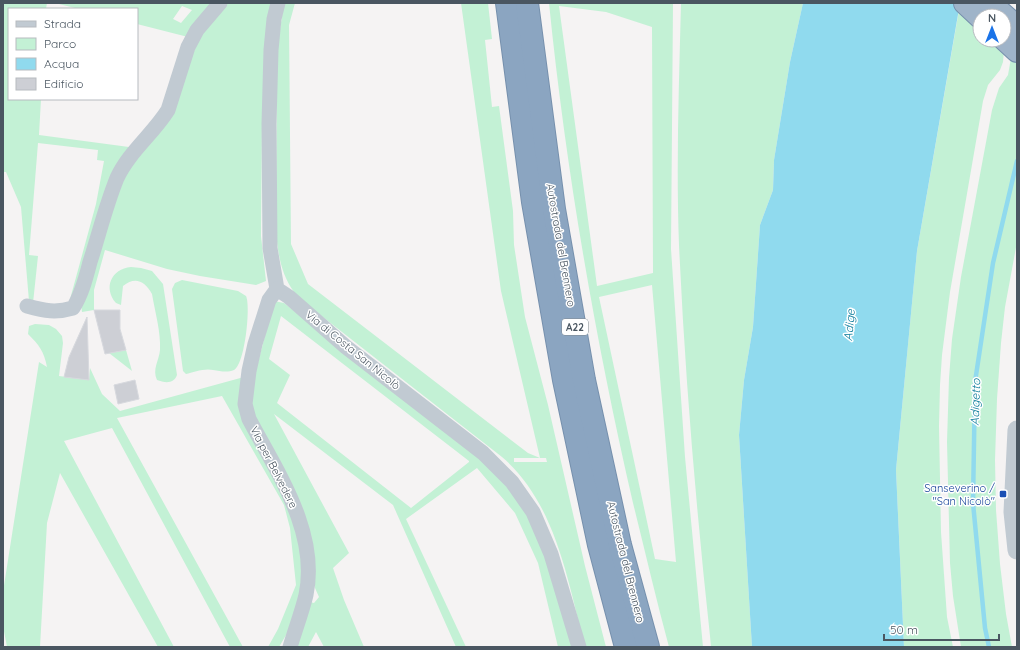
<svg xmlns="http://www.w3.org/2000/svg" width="1020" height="650" viewBox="0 0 1020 650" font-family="Quicksand,sans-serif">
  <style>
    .green { fill: #c3f1d5; fill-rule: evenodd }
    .water { fill: #90daee }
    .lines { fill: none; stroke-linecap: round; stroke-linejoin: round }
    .stream { stroke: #90daee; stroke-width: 4.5 }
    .building { fill: #cdcfd5; stroke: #d7d9de }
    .trunk-casing { stroke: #7690ad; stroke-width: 24 }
    .motorway-casing { stroke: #7690ad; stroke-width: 24 }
    .minor { stroke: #c1cad2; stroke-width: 15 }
    .tertiary { stroke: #c1cad2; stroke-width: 19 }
    .trunk { stroke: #9fb4c9; stroke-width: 22 }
    .motorway { stroke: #8ba5c1; stroke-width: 22 }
    .transit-dot { fill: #1a4fb4; stroke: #fff; stroke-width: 1.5 }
    .labels { text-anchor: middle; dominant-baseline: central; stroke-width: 3; stroke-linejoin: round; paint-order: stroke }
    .shield { fill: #fff; stroke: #808990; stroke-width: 1 }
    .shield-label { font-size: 10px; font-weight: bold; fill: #4a5661 }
    .street-label { font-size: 11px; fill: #4a5661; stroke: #fff }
    .transit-label { font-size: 11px; fill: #164399; stroke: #fff; text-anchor: end }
    .water-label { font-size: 12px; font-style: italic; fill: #0c7c9b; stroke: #fff }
  </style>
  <rect width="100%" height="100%" fill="#f5f3f3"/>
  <g class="green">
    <polygon points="3,3 47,3 46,9 9,9 9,99 41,99 39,135 129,147 82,278 69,303 96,204 104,161 97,160 98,150 38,143 29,255 38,256 33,303 29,301 21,207 6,172 3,172"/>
    <path d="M 55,3 L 214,3 L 188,37 L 137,24 L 137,9 L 79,9 ZM 182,6 L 192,10 L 181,23 L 173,19 Z"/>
    <polygon points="225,3 271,3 262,123 261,236 266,281 256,285 200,276 167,269 105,250 94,290 94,310 82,312 81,305 123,175 192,56 201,34"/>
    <path d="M 284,3 L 295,3 L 289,25 L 291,244 L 308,284 L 528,453 L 540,458 L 501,291 L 461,3 L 488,3 L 492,39 L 485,40 L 492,107 L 499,106 L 513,211 L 514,245 L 525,317 L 548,405 L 585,566 L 606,647 L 585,647 C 568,582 556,503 502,457 L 310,307 C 305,302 299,297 294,292 C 281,274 278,254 276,232 L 277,49 ZM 514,458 L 546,458 L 547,462 L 514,462 Z"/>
    <path d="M 549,3 L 673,3 L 671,249 L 685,457 L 703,647 L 669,647 C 656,599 645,551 633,503 C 595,338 566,171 549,3 ZM 559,6 L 606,12 L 652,27 L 653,273 L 597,286 ZM 652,285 L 676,562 L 655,559 L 599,297 Z"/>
    <path d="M 681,3 L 803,3 L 790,62 L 774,160 L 773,190 L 760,225 L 753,327 L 744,380 L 739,435 L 752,647 L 711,647 L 710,636 C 696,507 685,376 679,245 C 676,165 679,83 681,3 Z"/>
    <polygon points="959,10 980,29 980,40 992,40 1004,51 1003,62 1000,70 988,85 983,101 950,292 942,355 940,385 939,426 941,532 947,617 953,647 904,647 896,470 917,251"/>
    <polygon points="1011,58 1017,63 1017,242 1005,307 1001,343 997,399 995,460 996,510 1000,564 1006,614 1012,647 961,647 953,596 950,563 947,442 949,378 952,339 961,277 992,110 999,88 1008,75"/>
    <path d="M 131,267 L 141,268 L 152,271 L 163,284 L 177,375 C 174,384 165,383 157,380 C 152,369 159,361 160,350 C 161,332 155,312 152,294 C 145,281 135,276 123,286 L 121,305 L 116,303 C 103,288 111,269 131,267 Z"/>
    <path d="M 182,280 L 238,291 L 246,296 C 251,306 245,365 234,370 C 227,373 220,371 213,370 C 205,368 193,372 186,374 L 183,371 L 172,289 L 175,283 Z"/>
    <path d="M 274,301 L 284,303 L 401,395 L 466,445 L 520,500 L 542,543 L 573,647 L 558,647 L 538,563 L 515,513 L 477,468 L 406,519 L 466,647 L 456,647 L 393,505 L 274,414 L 349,553 L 333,568 L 344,600 L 364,647 L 324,647 L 316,632 L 308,647 L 294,647 L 310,602 L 314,603 L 319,597 L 315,588 L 314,563 L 255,421 L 250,393 ZM 281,316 L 469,461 L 469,462 L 411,508 L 277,403 L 290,375 L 269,359 Z"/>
    <path d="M 35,324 L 49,325 L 56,329 L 62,336 L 63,343 L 59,376 L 89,380 L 90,368 L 102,394 L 120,411 L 244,377 L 242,392 L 290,507 L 302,546 L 305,581 L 292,625 L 279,647 L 268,647 L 278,629 L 296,585 L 290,528 L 284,505 L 222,396 L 117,418 L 243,647 L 230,647 L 112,428 L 64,441 L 174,647 L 158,647 L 60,473 L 47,523 L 40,647 L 7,647 L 3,626 L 3,592 L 39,362 L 47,367 C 44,351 39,345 28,334 L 29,326 Z"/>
    <polygon points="126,350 132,371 109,353"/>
  </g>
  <polygon class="water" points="803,3 960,3 917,251 896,470 904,647 752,647 739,435 744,380 753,327 760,225 773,190 774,160 790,62"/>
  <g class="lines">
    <polyline class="stream" points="989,647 985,628 973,503 975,382 993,263 1017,161"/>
  </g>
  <g class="building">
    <polygon points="94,310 120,310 120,329 126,350 105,354"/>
    <polygon points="87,317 89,380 64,377 69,357"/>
    <polygon points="135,380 139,399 118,404 114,385"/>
  </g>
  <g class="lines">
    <g class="trunk-casing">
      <g id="trunk">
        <polyline points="965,3 980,17"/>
        <polyline points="990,3 1017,27"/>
        <polyline points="1004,39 1017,51"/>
      </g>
    </g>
    <g class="motorway-casing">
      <g id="motorway">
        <polyline points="507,3 533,202 564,380 599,545 626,647"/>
        <polyline points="527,3 554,209 584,380 620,545 648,647"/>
      </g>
    </g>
    <g class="minor">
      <polyline points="278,3 274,19 271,50 269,124 270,248 277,289 289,297 346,347 483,453 512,482 533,512 551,554 579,647"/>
      <path d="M 277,289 L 269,300 L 255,344 L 249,371 L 245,404 L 249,419 C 277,472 319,532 306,595 C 302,612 295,630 290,647"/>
      <path d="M 27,306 C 45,311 56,313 73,308 C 82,294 86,277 90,262 C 99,234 106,205 117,178 C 129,152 153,134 168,110 L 188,47 L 197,30 L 220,3"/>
    </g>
    <polyline class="tertiary" points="1017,430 1013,512 1017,550"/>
    <use href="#trunk" class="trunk"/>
    <use href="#motorway" class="motorway"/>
  </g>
  <rect class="transit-dot" x="999" y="490" width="8" height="8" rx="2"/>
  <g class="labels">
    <rect class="shield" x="562" y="319" width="26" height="16" rx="3"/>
    <g class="shield-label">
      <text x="575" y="327">A22</text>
    </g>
    <g class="street-label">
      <text transform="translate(561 245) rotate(80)">Autostrada del Brennero</text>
      <text transform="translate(353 350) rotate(39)">Via di Costa San Nicolò</text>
      <text transform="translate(274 467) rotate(63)">Via per Belvedere</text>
      <text transform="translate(626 562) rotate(76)">Autostrada del Brennero</text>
    </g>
    <g class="transit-label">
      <text x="995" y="488">Sanseverino /<tspan x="995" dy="13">"San Nicolò"</tspan></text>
    </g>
    <g class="water-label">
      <text transform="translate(849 325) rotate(-85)">Adige</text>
      <text transform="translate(975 402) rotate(-88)">Adigetto</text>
    </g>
  </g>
  <rect width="1020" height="650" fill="none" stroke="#4a5661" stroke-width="8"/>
  <rect x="8" y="8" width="130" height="92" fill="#ffffff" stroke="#b7bbc0"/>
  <rect x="16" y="21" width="20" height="6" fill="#c1cad2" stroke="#b7bbc0"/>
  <text x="44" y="28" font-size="12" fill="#4a5661">Strada</text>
  <rect x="16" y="38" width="20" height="12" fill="#c3f1d5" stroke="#b7bbc0"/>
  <text x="44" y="48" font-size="12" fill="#4a5661">Parco</text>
  <rect x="16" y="58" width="20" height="12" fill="#90daee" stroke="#b7bbc0"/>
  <text x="44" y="68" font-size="12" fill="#4a5661">Acqua</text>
  <rect x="16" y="78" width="20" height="12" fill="#cdcfd5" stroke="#b7bbc0"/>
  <text x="44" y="88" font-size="12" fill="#4a5661">Edificio</text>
  <g transform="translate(992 28)"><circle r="19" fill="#ffffff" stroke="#b7bbc0"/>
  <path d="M0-3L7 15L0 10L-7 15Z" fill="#1a73e8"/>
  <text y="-6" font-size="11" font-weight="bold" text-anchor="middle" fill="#4a5661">N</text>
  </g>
  <path d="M884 634v6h115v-6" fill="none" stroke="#4a5661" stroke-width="2"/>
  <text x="890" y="634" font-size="12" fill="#4a5661" stroke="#ffffff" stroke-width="3" paint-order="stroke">50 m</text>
</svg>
